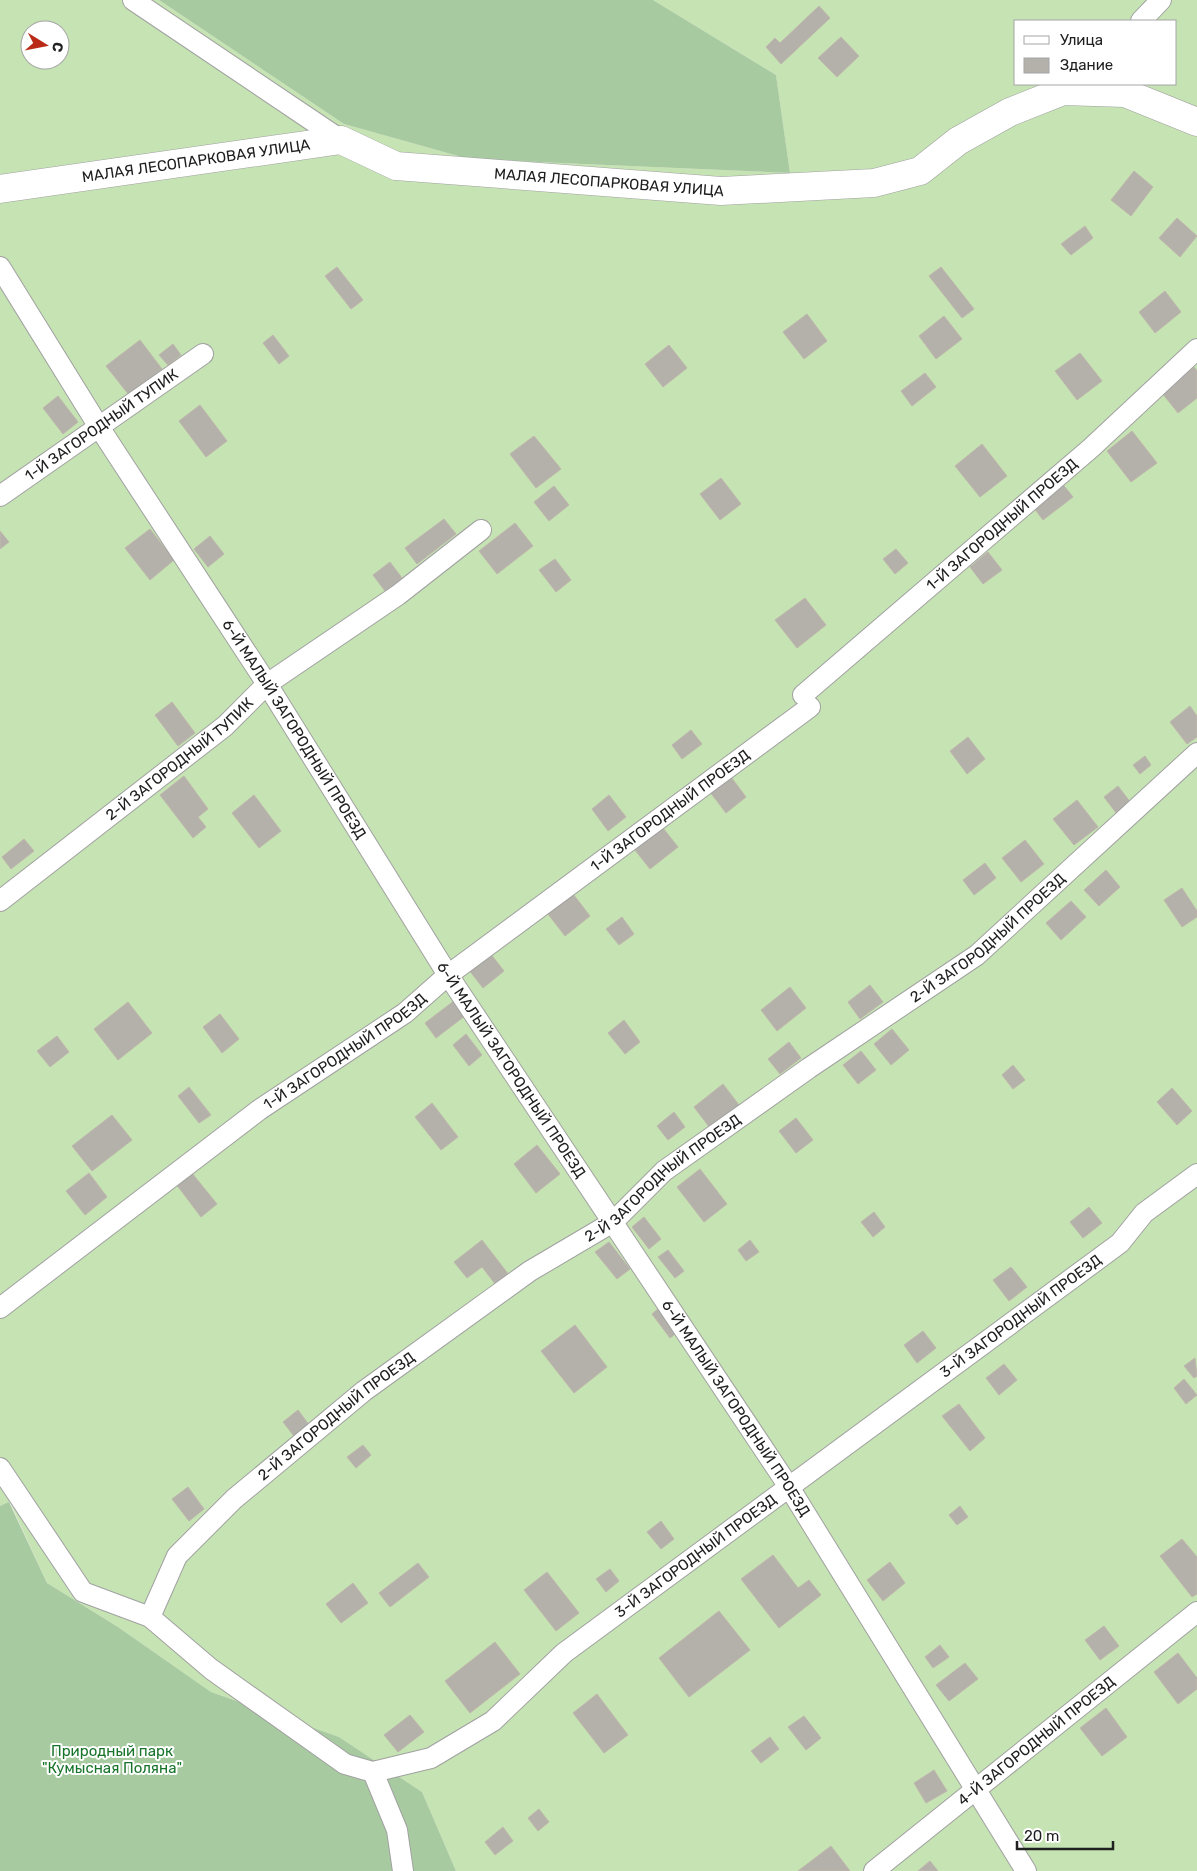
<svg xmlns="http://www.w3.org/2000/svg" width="1197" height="1871" viewBox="0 0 1197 1871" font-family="Rubik,sans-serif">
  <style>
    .grass { fill: #c5e3b3; fill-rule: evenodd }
    .forest { fill: #a8caa1 }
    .building { fill: #b4b0aa; stroke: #bfb7ab }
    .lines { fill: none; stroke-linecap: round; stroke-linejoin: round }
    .lane-casing { stroke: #a1a1a1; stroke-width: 22 }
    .street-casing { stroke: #a1a1a1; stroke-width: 29 }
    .lane { stroke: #fff; stroke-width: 20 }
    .street { stroke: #fff; stroke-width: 28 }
    .labels { text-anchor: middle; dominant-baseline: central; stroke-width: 4; stroke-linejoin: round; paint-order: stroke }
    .street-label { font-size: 15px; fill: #202020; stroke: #fff }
    .park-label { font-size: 15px; fill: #18742b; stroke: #fff }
  </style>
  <rect width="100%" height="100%" fill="#efeee7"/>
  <path class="grass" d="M 0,0 L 159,0 L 344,124 L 469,159 L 790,173 L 776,75 L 653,0 L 1197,0 L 1197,1871 L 456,1871 L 422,1792 L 339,1737 L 211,1692 L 118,1627 L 47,1583 L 10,1502 L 0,1506 ZM 1016,21 L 1176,21 L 1176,84 L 1016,84 ZM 30,30 L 60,30 L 60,60 L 30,60 Z"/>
  <g class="forest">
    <polygon points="159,0 653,0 776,75 790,173 469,159 344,124"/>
    <polygon points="9,1502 47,1583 118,1627 211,1692 339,1737 422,1792 456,1871 0,1871 0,1506"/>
  </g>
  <g class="building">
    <polygon points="819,6 830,18 781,64 766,47 775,38 780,43"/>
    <polygon points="841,37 859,56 837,77 818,58"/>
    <polygon points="1134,171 1153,187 1131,216 1111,200"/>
    <polygon points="1177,218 1197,236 1180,257 1159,238"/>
    <polygon points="1085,226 1093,238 1071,255 1061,244"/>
    <polygon points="337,267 363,300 351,309 325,276"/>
    <polygon points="941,267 974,309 962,318 929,276"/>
    <polygon points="1165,291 1181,312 1155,333 1139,312"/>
    <polygon points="807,314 827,341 804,359 783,332"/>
    <polygon points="944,316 962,339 936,359 919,336"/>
    <polygon points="273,335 289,356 279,364 263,343"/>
    <polygon points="140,340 162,369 129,395 106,366"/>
    <polygon points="173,344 181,355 168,365 159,355"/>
    <polygon points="669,345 687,368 663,387 645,364"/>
    <polygon points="1080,353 1102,381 1077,400 1055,371"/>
    <polygon points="1194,367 1197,371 1197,398 1178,413 1162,393"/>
    <polygon points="925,373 936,387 912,406 901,391"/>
    <polygon points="58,396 78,422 63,434 43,408"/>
    <polygon points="200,405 227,441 206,457 179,421"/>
    <polygon points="1132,431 1157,463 1131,482 1107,451"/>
    <polygon points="534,436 561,469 536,488 510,454"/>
    <polygon points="982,444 1007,476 980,497 955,466"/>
    <polygon points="721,478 741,504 720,520 700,494"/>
    <polygon points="1060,481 1073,497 1043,520 1031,504"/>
    <polygon points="554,486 569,505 549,521 534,502"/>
    <polygon points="444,519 456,534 417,564 405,548"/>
    <polygon points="515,523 533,546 497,574 479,551"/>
    <polygon points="150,529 174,560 150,580 125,548"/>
    <polygon points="0,531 9,542 0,549"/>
    <polygon points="210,536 224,554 208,567 194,549"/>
    <polygon points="896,549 908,563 895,574 883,559"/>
    <polygon points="988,552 1002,570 983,584 970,567"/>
    <polygon points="555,559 571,580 556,592 539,570"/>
    <polygon points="390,562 402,578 385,591 373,575"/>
    <polygon points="805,598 826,625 797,648 775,620"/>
    <polygon points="172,702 195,733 178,746 155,715"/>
    <polygon points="1190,706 1197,716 1197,737 1187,744 1170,722"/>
    <polygon points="691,730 702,744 682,759 672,745"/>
    <polygon points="968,737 985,759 967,774 950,751"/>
    <polygon points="1145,756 1151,765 1140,774 1133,765"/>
    <polygon points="184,776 208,809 198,817 206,827 193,838 160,795"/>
    <polygon points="731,777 746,797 726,813 710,792"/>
    <polygon points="1118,786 1131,803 1117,814 1104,797"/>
    <polygon points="254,795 281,831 259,848 232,813"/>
    <polygon points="609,795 626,817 608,831 592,809"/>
    <polygon points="1077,800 1098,827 1074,845 1053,819"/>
    <polygon points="663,828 678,847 650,869 635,850"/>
    <polygon points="24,839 34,851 11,869 2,857"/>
    <polygon points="1025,840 1044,864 1021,882 1002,858"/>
    <polygon points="985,863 996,878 974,895 963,880"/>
    <polygon points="1106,870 1120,887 1099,906 1084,890"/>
    <polygon points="1182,888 1197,911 1197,917 1182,927 1164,900"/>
    <polygon points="573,894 590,916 565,936 548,914"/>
    <polygon points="1071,901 1086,917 1061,940 1046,923"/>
    <polygon points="622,917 634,934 619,945 606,929"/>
    <polygon points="490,953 504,971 483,988 469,970"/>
    <polygon points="870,985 883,1002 860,1019 848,1002"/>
    <polygon points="790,987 806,1008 777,1031 761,1010"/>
    <polygon points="459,997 470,1012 436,1038 425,1023"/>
    <polygon points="128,1002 152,1033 118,1060 94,1029"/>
    <polygon points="220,1014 239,1039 222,1053 203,1027"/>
    <polygon points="624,1020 640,1042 625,1054 608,1033"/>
    <polygon points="892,1029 909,1050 891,1065 874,1044"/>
    <polygon points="466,1034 482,1055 469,1066 453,1045"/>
    <polygon points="57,1036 69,1052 50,1067 37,1051"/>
    <polygon points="789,1042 801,1058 780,1074 768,1059"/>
    <polygon points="861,1051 876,1070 858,1084 843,1065"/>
    <polygon points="1013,1065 1025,1080 1013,1089 1002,1075"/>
    <polygon points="723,1084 739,1105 710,1128 694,1107"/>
    <polygon points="189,1087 211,1115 199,1123 178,1096"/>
    <polygon points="1172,1088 1192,1111 1177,1125 1157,1102"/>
    <polygon points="432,1103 458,1137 441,1150 415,1117"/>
    <polygon points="674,1112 685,1127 668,1140 657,1126"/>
    <polygon points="112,1115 132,1140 92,1171 72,1146"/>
    <polygon points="796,1118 813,1140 796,1153 779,1131"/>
    <polygon points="537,1145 560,1174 536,1193 514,1164"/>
    <polygon points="700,1169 727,1204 704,1222 677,1187"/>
    <polygon points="191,1172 217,1204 201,1217 176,1184"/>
    <polygon points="89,1173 107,1197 85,1215 66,1191"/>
    <polygon points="1089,1207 1102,1223 1083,1238 1070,1222"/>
    <polygon points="874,1212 885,1227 873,1237 861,1222"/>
    <polygon points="644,1217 661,1239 649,1249 632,1227"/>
    <polygon points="482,1240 509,1275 496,1285 482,1267 467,1278 454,1262"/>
    <polygon points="750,1240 759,1252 746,1261 738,1250"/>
    <polygon points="609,1242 630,1269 617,1279 595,1252"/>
    <polygon points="668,1250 684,1271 675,1278 658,1257"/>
    <polygon points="1011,1267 1027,1287 1009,1301 993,1280"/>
    <polygon points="659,1308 678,1332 670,1338 652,1314"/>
    <polygon points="575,1325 607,1367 574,1393 541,1351"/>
    <polygon points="923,1331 936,1348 917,1363 904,1345"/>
    <polygon points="1195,1358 1197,1376 1194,1378 1184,1366"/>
    <polygon points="1004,1364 1017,1380 999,1395 986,1378"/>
    <polygon points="1184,1379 1197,1395 1186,1404 1174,1388"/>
    <polygon points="959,1404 985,1438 970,1451 942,1416"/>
    <polygon points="298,1410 312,1429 297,1440 283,1422"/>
    <polygon points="363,1445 371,1455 356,1468 347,1457"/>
    <polygon points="188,1487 204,1509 189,1521 172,1499"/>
    <polygon points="960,1506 968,1517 957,1525 949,1515"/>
    <polygon points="661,1521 674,1539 661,1549 647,1532"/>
    <polygon points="1182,1539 1197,1557 1197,1594 1192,1597 1160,1556"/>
    <polygon points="773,1555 798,1588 809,1580 821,1595 779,1628 741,1579"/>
    <polygon points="890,1562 905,1583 883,1601 867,1580"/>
    <polygon points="418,1563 429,1577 390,1607 379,1593"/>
    <polygon points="610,1569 619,1581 606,1592 596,1579"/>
    <polygon points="547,1572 579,1613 556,1631 524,1590"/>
    <polygon points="353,1583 368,1603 341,1623 326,1604"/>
    <polygon points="719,1611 750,1650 689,1697 659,1658"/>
    <polygon points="1104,1626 1119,1646 1100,1660 1085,1640"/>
    <polygon points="495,1642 520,1674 470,1713 445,1681"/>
    <polygon points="940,1645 949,1657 933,1668 925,1657"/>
    <polygon points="1178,1653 1197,1678 1197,1689 1178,1704 1154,1672"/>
    <polygon points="965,1663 978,1679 949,1701 936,1685"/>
    <polygon points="597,1694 628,1735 604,1753 573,1713"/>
    <polygon points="1106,1708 1127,1737 1102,1756 1080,1728"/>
    <polygon points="410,1715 424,1732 398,1752 384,1735"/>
    <polygon points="804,1716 821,1738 806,1750 788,1727"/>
    <polygon points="770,1737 779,1749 761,1763 751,1751"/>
    <polygon points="934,1770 947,1791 926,1803 914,1783"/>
    <polygon points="539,1809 549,1822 538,1831 528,1818"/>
    <polygon points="503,1827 513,1841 495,1855 485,1842"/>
    <polygon points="831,1846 850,1871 798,1871"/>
    <polygon points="930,1861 938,1871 918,1871"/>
  </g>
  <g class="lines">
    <g class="lane-casing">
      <g id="lane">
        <polyline points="133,0 341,140"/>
        <polyline points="1141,21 1161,0"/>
        <path id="s1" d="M 0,267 L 99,427 L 267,684 L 448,975 L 789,1487 L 1026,1871"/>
        <path id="s2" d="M 0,496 L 203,354"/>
        <path id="s3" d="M 803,695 L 1091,448 L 1197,349"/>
        <path id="s4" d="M 0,901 L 225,726 L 267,684 L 398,595 L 481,530"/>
        <path id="s5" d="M 0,1308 L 259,1110 L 405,1013 L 448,975 L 810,707"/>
        <path id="s6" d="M 0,1468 L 83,1592 L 150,1617 L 211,1669 L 345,1764 L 373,1772 L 431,1758 L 493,1721 L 564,1653 L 1120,1243 L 1144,1213 L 1197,1174"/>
        <path id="s7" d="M 150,1617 L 177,1556 L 234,1499 L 364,1391 L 530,1271 L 613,1222 L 664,1171 L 809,1068 L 977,955 L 1197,753"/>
        <polyline points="373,1772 397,1830 403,1871"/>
        <path id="s8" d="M 874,1871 L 1197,1612"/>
      </g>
    </g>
    <g class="street-casing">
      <g id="street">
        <path id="s9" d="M 0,189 L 341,140 L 396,166 L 721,191 L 874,183 L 920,171 L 958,141 L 1010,112 L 1063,91 L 1125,93 L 1197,122"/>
      </g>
    </g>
    <use href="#lane" class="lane"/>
    <use href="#street" class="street"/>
  </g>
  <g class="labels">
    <g class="street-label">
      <text stroke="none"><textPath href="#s9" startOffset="198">МАЛАЯ ЛЕСОПАРКОВАЯ УЛИЦА</textPath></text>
      <text stroke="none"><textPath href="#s9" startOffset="619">МАЛАЯ ЛЕСОПАРКОВАЯ УЛИЦА</textPath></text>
      <text stroke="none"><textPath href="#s2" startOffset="124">1-Й ЗАГОРОДНЫЙ ТУПИК</textPath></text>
      <text stroke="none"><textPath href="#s3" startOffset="262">1-Й ЗАГОРОДНЫЙ ПРОЕЗД</textPath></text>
      <text stroke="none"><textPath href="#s1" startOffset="548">6-Й МАЛЫЙ ЗАГОРОДНЫЙ ПРОЕЗД</textPath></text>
      <text stroke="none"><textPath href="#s4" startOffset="229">2-Й ЗАГОРОДНЫЙ ТУПИК</textPath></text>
      <text stroke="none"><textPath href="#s5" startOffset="835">1-Й ЗАГОРОДНЫЙ ПРОЕЗД</textPath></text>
      <text stroke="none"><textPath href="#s7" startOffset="1089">2-Й ЗАГОРОДНЫЙ ПРОЕЗД</textPath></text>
      <text stroke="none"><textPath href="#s5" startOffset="430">1-Й ЗАГОРОДНЫЙ ПРОЕЗД</textPath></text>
      <text stroke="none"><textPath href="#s1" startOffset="952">6-Й МАЛЫЙ ЗАГОРОДНЫЙ ПРОЕЗД</textPath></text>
      <text stroke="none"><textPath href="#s7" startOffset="684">2-Й ЗАГОРОДНЫЙ ПРОЕЗД</textPath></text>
      <text stroke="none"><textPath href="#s6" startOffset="1292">3-Й ЗАГОРОДНЫЙ ПРОЕЗД</textPath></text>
      <text stroke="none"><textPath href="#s1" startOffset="1358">6-Й МАЛЫЙ ЗАГОРОДНЫЙ ПРОЕЗД</textPath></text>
      <text stroke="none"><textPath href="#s7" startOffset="279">2-Й ЗАГОРОДНЫЙ ПРОЕЗД</textPath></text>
      <text stroke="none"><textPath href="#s6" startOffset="888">3-Й ЗАГОРОДНЫЙ ПРОЕЗД</textPath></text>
      <text stroke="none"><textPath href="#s8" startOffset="208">4-Й ЗАГОРОДНЫЙ ПРОЕЗД</textPath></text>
    </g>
    <g class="park-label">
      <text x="112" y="1751">Природный парк<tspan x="112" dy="17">"Кумысная Поляна"</tspan></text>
    </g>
  </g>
  <rect x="1014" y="20" width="162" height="65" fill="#ffffff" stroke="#a6a6a6"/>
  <rect x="1024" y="36" width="25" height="8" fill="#ffffff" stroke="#a6a6a6"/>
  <text x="1060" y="45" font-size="15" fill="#202020">Улица</text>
  <rect x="1024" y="58" width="25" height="15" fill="#b4b0aa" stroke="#a6a6a6"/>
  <text x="1060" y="70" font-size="15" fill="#202020">Здание</text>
  <g transform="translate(45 45) rotate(100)"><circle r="24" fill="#ffffff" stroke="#a6a6a6"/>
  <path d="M0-4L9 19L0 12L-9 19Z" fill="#b92b16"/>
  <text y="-8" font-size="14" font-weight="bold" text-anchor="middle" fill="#202020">С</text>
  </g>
  <path d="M1017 1841v8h96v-8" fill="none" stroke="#202020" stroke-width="2.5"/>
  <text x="1024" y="1841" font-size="15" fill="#202020" stroke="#ffffff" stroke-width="4" paint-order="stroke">20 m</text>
</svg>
